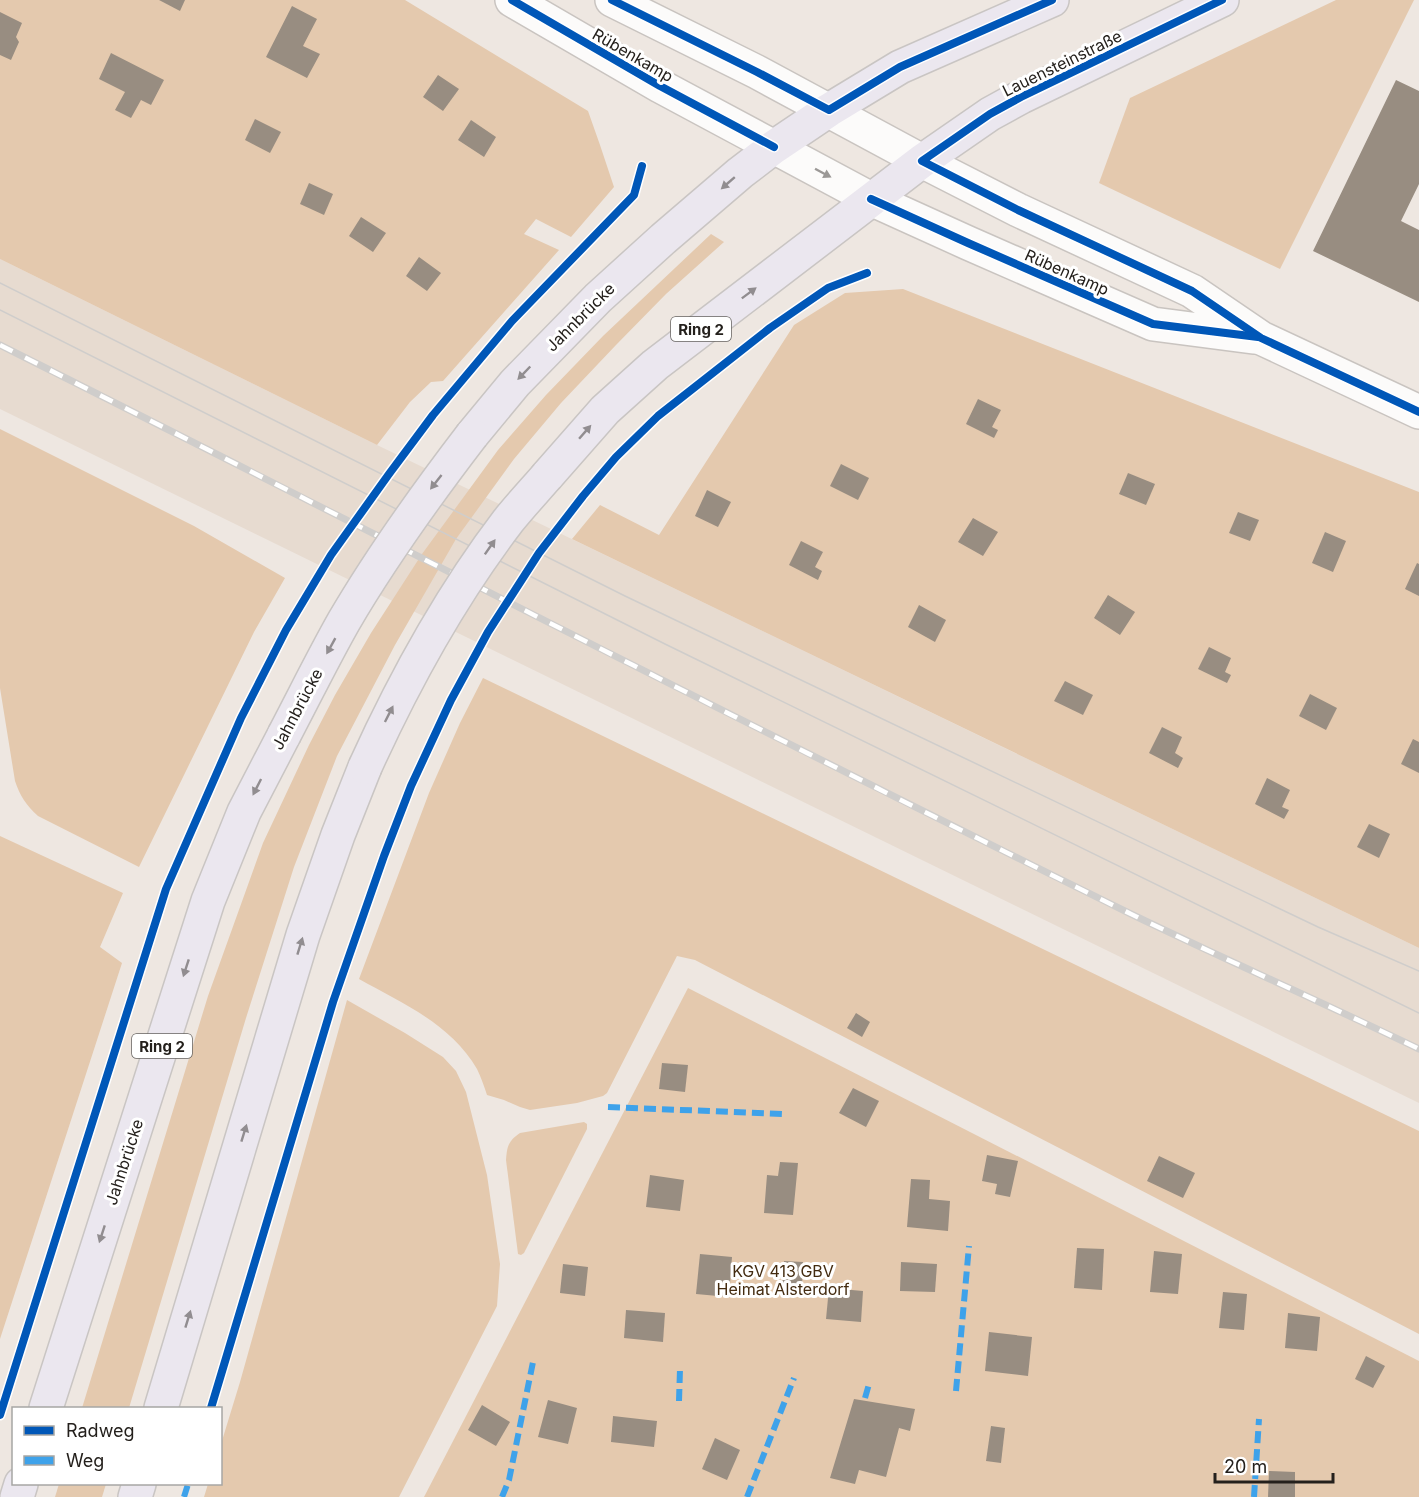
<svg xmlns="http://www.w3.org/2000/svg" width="1419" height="1497" viewBox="0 0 1419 1497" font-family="Inter,sans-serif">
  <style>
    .built { fill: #e7dbd0 }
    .green { fill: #e4c9ae }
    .building { fill: #988d81 }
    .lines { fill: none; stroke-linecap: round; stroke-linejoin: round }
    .tertiary-casing { stroke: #c9c4c0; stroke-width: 36 }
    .primary-casing { stroke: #c9c5c3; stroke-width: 36 }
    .tertiary { stroke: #fcfbfa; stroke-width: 33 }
    .primary { stroke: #ebe7ef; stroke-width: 33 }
    .tram { stroke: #cfcdcb; stroke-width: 1.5 }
    .rail-casing { stroke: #cfcdcb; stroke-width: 7 }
    .rail { stroke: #fff; stroke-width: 4.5; stroke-dasharray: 14; stroke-linecap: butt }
    .primary-bridge-casing { stroke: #c9c5c3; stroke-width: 36; stroke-linecap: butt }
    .primary-bridge { stroke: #ebe7ef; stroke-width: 33 }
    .quiet { stroke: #3ea2ea; stroke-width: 6; stroke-dasharray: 12 6; stroke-linecap: butt }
    .cycleway-casing { stroke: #fff; stroke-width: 11 }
    .cycleway { stroke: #0057b8; stroke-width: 8 }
    .oneway { fill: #9b9896 }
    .oneway2 { fill: #918d90 }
    .labels { text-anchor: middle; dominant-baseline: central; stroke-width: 6; stroke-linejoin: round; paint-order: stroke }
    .shield { fill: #fff; stroke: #666360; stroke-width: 1.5 }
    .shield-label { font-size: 15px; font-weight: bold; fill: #24201c }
    .street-label { font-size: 16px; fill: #24201c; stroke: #fff }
    .park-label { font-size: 16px; fill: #432b10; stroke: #fff }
  </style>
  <rect width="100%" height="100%" fill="#eee7e1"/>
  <polygon class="built" points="0,259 377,445 1419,948 1419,1103 0,409"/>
  <g class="green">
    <polygon points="0,0 405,0 588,111 600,145 614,187 571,237 536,219 524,234 559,250 443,381 431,382 410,402 377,445 0,259"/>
    <polygon points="1336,0 1414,0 1280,269 1099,183 1130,98"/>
    <polygon points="711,234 724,242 666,294 616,345 561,403 514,459 456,539 395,645 337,756 294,867 246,1018 129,1408 82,1408 208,996 263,843 309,745 335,695 371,633 422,554 498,450 546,395 603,336"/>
    <polygon points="903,289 1419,492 1419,948 572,539 600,505 659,535 794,325 845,293"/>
    <path d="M 0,429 L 194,526 L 285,578 L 254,632 L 139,867 L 38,816 C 26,805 20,796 15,781 L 0,688 Z"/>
    <path d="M 483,678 L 1419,1131 L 1419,1334 L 695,960 L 677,956 L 607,1093 L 603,1096 L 577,1103 L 530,1110 L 520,1107 L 504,1100 L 487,1095 C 484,1086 481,1077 477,1069 C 451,1024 402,1003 359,979 L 429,793 L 460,723 Z"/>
    <polygon points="0,836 123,893 100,947 122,963 0,1339"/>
    <polygon points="688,988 1419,1361 1419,1497 424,1497"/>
    <polygon points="347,1000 405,1033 443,1057 456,1071 466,1092 487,1175 500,1264 497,1306 399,1497 204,1497 208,1484 220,1484 221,1444 240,1382"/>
    <path d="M 584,1122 L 587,1124 L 587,1129 L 524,1253 L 521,1255 L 518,1254 L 506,1160 C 507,1147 508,1141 520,1133 Z"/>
    <polygon points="59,1484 106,1484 102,1497 55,1497"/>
  </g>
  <g class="building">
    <polygon points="159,0 185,0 180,11"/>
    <polygon points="292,6 317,19 303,46 320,54 307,78 266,57"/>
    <polygon points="0,12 22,23 16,37 19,42 11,60 0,55"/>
    <polygon points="111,53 164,80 151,105 141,100 131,118 115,110 125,92 99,79"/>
    <polygon points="438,75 459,89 443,111 423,97"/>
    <polygon points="1396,80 1419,91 1419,184 1401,221 1419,230 1419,302 1313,251"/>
    <polygon points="255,119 281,132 270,153 245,140"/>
    <polygon points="471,120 496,137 484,157 458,140"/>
    <polygon points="309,183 333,194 324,215 300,204"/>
    <polygon points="361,217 386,233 373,252 349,236"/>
    <polygon points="419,257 441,273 427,291 406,276"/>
    <polygon points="978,399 1001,410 992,427 998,430 994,438 966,424"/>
    <polygon points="841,464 869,478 858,500 830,486"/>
    <polygon points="1128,473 1155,484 1146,505 1119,494"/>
    <polygon points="707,490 731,502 718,527 695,516"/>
    <polygon points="1238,512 1259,520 1250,541 1229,533"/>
    <polygon points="973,518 998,532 983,556 958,542"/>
    <polygon points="1325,532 1346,541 1333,572 1312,563"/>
    <polygon points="801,541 823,552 815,567 822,571 818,580 789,565"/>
    <polygon points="1417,563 1419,564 1419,596 1405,589"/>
    <polygon points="1108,595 1135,612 1120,635 1094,618"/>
    <polygon points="919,605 946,620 935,642 908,627"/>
    <polygon points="1209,647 1231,658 1225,672 1231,675 1227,683 1198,669"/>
    <polygon points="1065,681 1093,695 1083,715 1054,701"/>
    <polygon points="1310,694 1337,708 1326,730 1299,716"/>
    <polygon points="1162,727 1182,737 1175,753 1183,758 1178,768 1149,753"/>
    <polygon points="1413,739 1419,742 1419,773 1401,764"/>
    <polygon points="1267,778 1290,790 1282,807 1289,810 1284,819 1255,804"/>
    <polygon points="1369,824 1390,834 1379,858 1357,847"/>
    <polygon points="856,1013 870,1022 862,1037 847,1028"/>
    <polygon points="662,1063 688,1065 685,1092 659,1089"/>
    <polygon points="853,1088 879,1101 866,1127 839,1113"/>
    <polygon points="987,1155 1018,1161 1010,1197 995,1194 997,1184 982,1181"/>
    <polygon points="1159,1156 1195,1173 1183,1198 1147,1181"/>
    <polygon points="780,1162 798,1163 793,1215 764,1213 767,1175 778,1176"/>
    <polygon points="650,1175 684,1180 680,1211 646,1207"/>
    <polygon points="911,1179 930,1180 929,1199 950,1201 948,1231 907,1227"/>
    <polygon points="1077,1248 1104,1249 1102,1290 1074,1288"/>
    <polygon points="1154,1251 1182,1254 1178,1294 1150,1292"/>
    <polygon points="700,1254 732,1257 729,1297 696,1294"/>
    <polygon points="784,1261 803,1262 802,1287 782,1286"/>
    <polygon points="901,1262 937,1264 935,1292 900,1291"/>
    <polygon points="563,1264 588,1267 585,1296 560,1293"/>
    <polygon points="829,1288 863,1291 861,1322 826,1319"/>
    <polygon points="1223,1292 1247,1294 1244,1330 1219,1328"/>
    <polygon points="626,1310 665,1313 663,1342 624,1338"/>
    <polygon points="1288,1313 1320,1317 1317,1351 1285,1348"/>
    <polygon points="989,1332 1032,1337 1028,1376 985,1371"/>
    <polygon points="1366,1356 1385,1366 1373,1388 1355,1379"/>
    <polygon points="854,1399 915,1409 910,1431 899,1428 886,1477 859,1470 855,1484 830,1478"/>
    <polygon points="548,1400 577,1408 568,1444 538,1437"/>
    <polygon points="482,1405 510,1422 496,1446 468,1430"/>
    <polygon points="613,1416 657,1421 654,1447 611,1442"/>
    <polygon points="991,1426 1005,1428 1001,1463 986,1461"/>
    <polygon points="715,1438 740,1450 727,1480 702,1469"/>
    <polygon points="1269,1471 1295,1472 1295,1497 1268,1497"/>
  </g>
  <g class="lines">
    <g class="tertiary-casing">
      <g id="tertiary">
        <polyline points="512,0 660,86 871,199 968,243 1153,324 1253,337"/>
        <polyline points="612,0 757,72 922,161 1018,210 1192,291 1261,338 1419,412"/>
      </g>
    </g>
    <g class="primary-casing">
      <g id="primary">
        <polyline points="472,435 515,383 598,298 663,239 740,173 774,147 829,110 900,67 1052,0"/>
        <polyline points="547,476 605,410 655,365 922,161 990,114 1021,97 1222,0"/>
        <polyline points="46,1408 208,901 244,812 284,735"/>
        <polyline points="161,1408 303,935 338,835 365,767"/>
        <polyline points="17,1497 21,1484"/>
        <polyline points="135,1497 139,1484"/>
      </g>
    </g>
    <use href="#tertiary" class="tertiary"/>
    <use href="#primary" class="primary"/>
    <g class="tram">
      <polyline points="0,283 625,596 1318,927 1419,971"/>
      <polyline points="0,310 665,644 1419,1013"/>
    </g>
    <g class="rail-casing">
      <path id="rail" d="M 0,345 C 377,534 752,728 1131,914 C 1226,960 1324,1003 1419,1049"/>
    </g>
    <use href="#rail" class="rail"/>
    <g class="primary-bridge-casing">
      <g id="primary-bridge">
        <path d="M 284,735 C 304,697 323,658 344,621 C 382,556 426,495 472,435"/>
        <path d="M 365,767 C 404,681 450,597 508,521 C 520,506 534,491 547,476"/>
      </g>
    </g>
    <use href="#primary-bridge" class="primary-bridge"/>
    <g class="quiet">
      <polyline points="608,1107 783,1114"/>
      <polyline points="956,1391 969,1246"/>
      <polyline points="865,1398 869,1384"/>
      <polyline points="679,1401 680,1369"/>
      <polyline points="184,1497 188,1484"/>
      <polyline points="502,1497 509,1480 534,1357"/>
      <polyline points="747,1497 794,1378"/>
      <polyline points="1254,1497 1259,1419"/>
    </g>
    <g class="cycleway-casing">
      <g id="cycleway">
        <polyline points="512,0 660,86 774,147"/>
        <polyline points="612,0 757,72 829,110 900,67 1052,0"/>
        <polyline points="1222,0 1021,97 990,114 922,161 1018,210 1192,291 1261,338 1419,412"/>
        <polyline points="871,199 968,243 1153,324 1258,337"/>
        <polyline points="211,1408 333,1002 384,856 411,786 451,700 488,632 539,553 583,496 616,457 658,416 770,328 828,288 867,273"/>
        <polyline points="0,1415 166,889 241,718 286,630 331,555 389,474 433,415 512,321 634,195 642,166"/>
      </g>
    </g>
    <use href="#cycleway" class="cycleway"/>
  </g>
  <defs><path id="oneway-solid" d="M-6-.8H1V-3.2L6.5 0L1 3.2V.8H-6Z" transform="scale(1.5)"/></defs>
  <use class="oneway" href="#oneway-solid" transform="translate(823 173) rotate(28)"/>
  <g class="oneway2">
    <use href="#oneway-solid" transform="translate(728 183) rotate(139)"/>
    <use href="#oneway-solid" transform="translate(749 293) rotate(-37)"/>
    <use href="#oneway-solid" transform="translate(524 373) rotate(134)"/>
    <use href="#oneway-solid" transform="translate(585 432) rotate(-49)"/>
    <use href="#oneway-solid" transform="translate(436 482) rotate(128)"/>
    <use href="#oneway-solid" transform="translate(490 547) rotate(-55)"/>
    <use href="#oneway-solid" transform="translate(331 646) rotate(119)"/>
    <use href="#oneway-solid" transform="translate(389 714) rotate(-63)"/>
    <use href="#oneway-solid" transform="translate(257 787) rotate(117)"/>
    <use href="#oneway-solid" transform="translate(300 946) rotate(-73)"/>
    <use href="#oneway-solid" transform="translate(186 968) rotate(108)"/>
    <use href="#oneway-solid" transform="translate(244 1133) rotate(-73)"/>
    <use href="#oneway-solid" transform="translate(102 1234) rotate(108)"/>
    <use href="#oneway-solid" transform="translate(188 1319) rotate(-73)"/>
  </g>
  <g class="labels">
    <g class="shield">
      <rect x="671" y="317" width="60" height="24" rx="4.5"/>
      <rect x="132" y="1034" width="60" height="24" rx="4.5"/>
    </g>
    <g class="shield-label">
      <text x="701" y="329">Ring 2</text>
      <text x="162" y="1046">Ring 2</text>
    </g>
    <g class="street-label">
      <text transform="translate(633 55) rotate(30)">Rübenkamp</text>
      <text transform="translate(1062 63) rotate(-26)">Lauensteinstraße</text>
      <text transform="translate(1067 272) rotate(24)">Rübenkamp</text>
      <text transform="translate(580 317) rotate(-45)">Jahnbrücke</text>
      <text transform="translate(297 709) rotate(-62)">Jahnbrücke</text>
      <text transform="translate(124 1162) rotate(-72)">Jahnbrücke</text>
    </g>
    <g class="park-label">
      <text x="783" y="1271">KGV 413 GBV<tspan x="783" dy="18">Heimat Alsterdorf</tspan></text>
    </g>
  </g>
  <rect x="12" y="1407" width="210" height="78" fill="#ffffff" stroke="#a7a6a4" stroke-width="1.5"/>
  <rect x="24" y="1426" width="30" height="9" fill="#0057b8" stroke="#a7a6a4" stroke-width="1.5"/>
  <text x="66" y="1437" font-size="18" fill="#24201c">Radweg</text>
  <rect x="24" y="1456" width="30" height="9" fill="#3ea2ea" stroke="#a7a6a4" stroke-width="1.5"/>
  <text x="66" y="1467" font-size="18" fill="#24201c">Weg</text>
  <path d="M1215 1473v9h118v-9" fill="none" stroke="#24201c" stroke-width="3"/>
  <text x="1224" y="1473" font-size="18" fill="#24201c" stroke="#ffffff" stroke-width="4.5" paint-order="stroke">20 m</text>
</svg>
